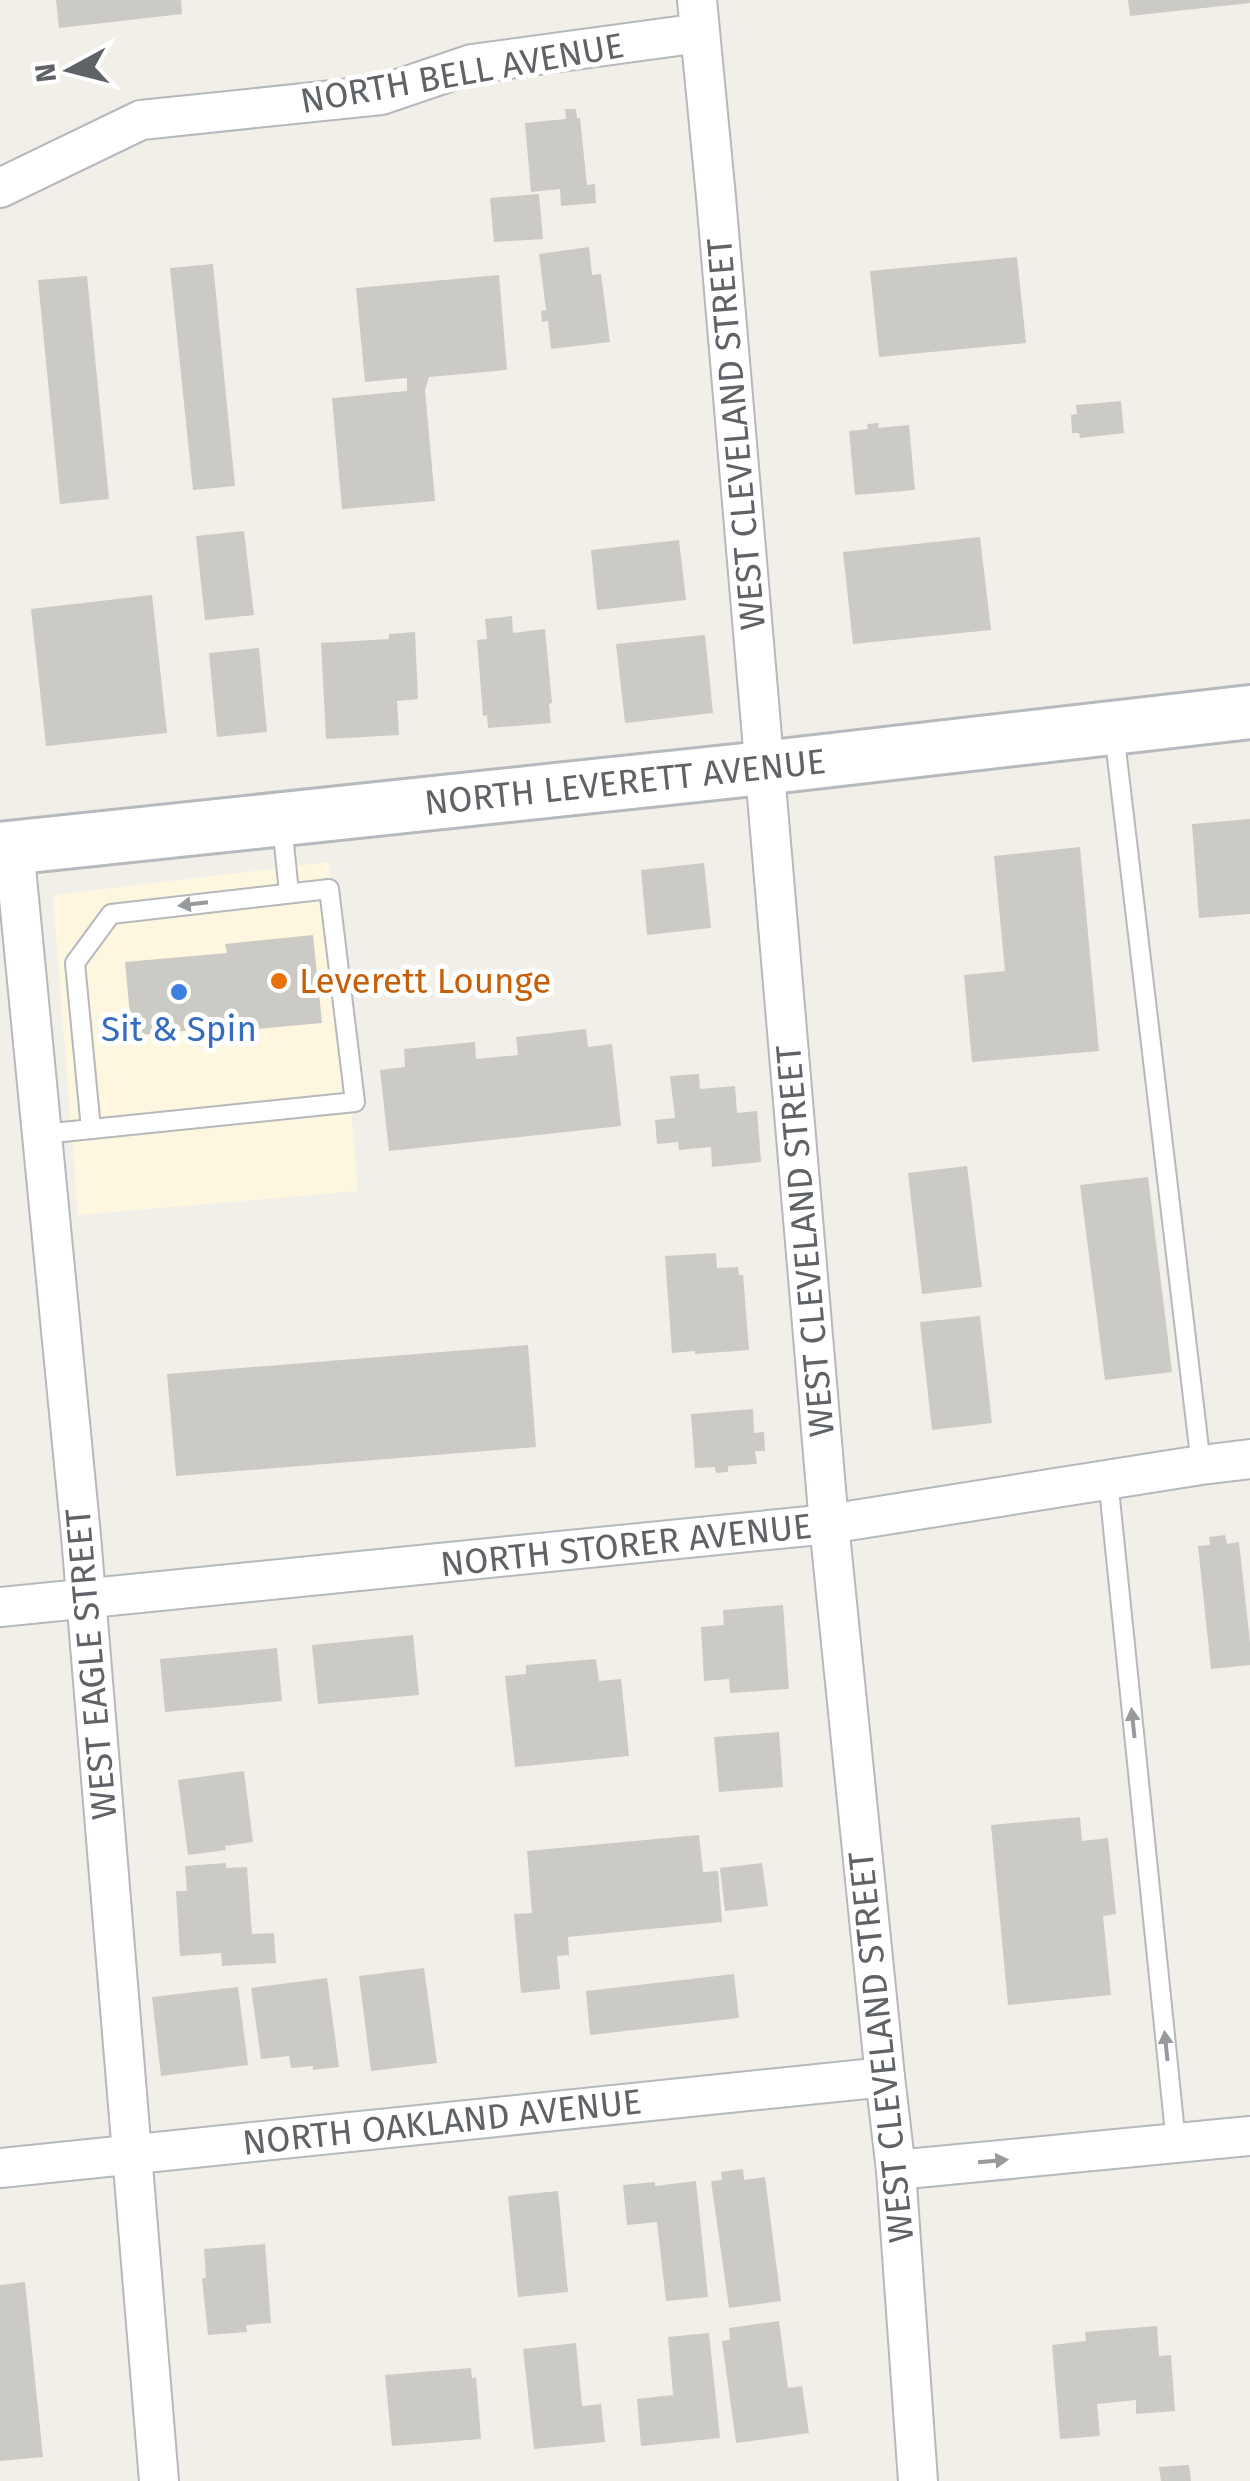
<svg xmlns="http://www.w3.org/2000/svg" width="1250" height="2481" viewBox="0 0 1250 2481" font-family="'Fira Sans',sans-serif">
  <style>
    .commercial { fill: #fef7e0 }
    .building { fill: #cccac5 }
    .lines { fill: none; stroke-linecap: round; stroke-linejoin: round }
    .lane-casing { stroke: #b5b8bc; stroke-width: 22 }
    .street-casing { stroke: #b5b8bc; stroke-width: 42 }
    .secondary-casing { stroke: #b6babf; stroke-width: 58 }
    .lane { stroke: #fff; stroke-width: 18 }
    .street { stroke: #fff; stroke-width: 38 }
    .secondary { stroke: #fff; stroke-width: 52 }
    .oneway { fill: #979a9d }
    .food-dot { fill: #e8710a; stroke: #fff; stroke-width: 4 }
    .shop-dot { fill: #3f7fe0; stroke: #fff; stroke-width: 4 }
    .labels { text-anchor: middle; dominant-baseline: central; stroke-width: 10; stroke-linejoin: round; paint-order: stroke }
    .street-label { font-size: 35px; fill: #5f6368; stroke: #fff }
    .food-label { font-size: 35px; fill: #c56008; stroke: #fff; text-anchor: start }
    .shop-label { font-size: 35px; fill: #366cbe; stroke: #fff }
  </style>
  <rect width="100%" height="100%" fill="#f1efe8"/>
  <polygon class="commercial" points="329,862 358,1191 78,1215 53,895"/>
  <g class="building">
    <polygon points="56,0 181,0 182,14 59,28"/>
    <polygon points="1128,0 1250,0 1250,3 1130,16"/>
    <polygon points="565,109 576,109 577,118 580,118 587,185 595,184 596,203 561,206 560,189 531,192 525,123 566,119"/>
    <polygon points="539,194 543,239 494,242 490,198"/>
    <polygon points="589,247 592,275 601,274 610,342 551,349 548,321 542,322 541,311 546,310 539,254"/>
    <polygon points="1017,257 1026,343 879,357 870,271"/>
    <polygon points="213,264 235,486 193,490 170,268"/>
    <polygon points="499,275 507,370 429,377 425,390 435,501 342,509 332,398 407,391 407,378 365,382 356,288"/>
    <polygon points="87,276 109,499 60,504 38,280"/>
    <polygon points="1121,401 1124,433 1080,438 1079,433 1072,433 1071,415 1077,414 1076,405"/>
    <polygon points="879,423 878,428 909,425 915,490 855,495 849,431 868,429 867,424"/>
    <polygon points="244,531 254,615 205,620 196,536"/>
    <polygon points="980,537 991,630 853,644 843,552"/>
    <polygon points="679,540 686,600 597,610 591,550"/>
    <polygon points="152,595 167,733 46,746 31,609"/>
    <polygon points="512,616 513,633 545,629 552,703 549,704 551,723 488,728 487,715 483,716 477,640 487,639 485,619"/>
    <polygon points="415,632 418,699 397,701 399,735 326,739 321,643 389,639 389,634"/>
    <polygon points="705,635 713,713 625,723 616,644"/>
    <polygon points="259,648 267,732 217,737 209,653"/>
    <polygon points="1250,819 1250,914 1199,918 1192,824"/>
    <polygon points="1080,847 1099,1051 972,1062 964,975 1005,971 994,856"/>
    <polygon points="704,863 711,928 647,935 641,870"/>
    <polygon points="313,935 322,1023 235,1031 235,1026 132,1036 125,962 227,953 225,944"/>
    <polygon points="586,1029 588,1047 612,1044 621,1126 389,1151 380,1070 405,1067 404,1049 475,1042 476,1059 518,1055 516,1037"/>
    <polygon points="699,1074 700,1089 735,1086 737,1113 757,1111 761,1162 712,1167 711,1147 679,1150 678,1142 657,1144 655,1120 675,1118 670,1076"/>
    <polygon points="967,1166 982,1287 922,1294 908,1173"/>
    <polygon points="1148,1177 1172,1372 1105,1380 1080,1185"/>
    <polygon points="716,1253 717,1268 738,1267 739,1275 743,1275 749,1350 695,1354 695,1351 672,1353 665,1256"/>
    <polygon points="980,1316 992,1423 932,1430 920,1322"/>
    <polygon points="528,1345 536,1447 176,1476 167,1374"/>
    <polygon points="753,1409 754,1433 764,1432 765,1451 755,1451 757,1464 728,1466 728,1472 716,1473 715,1467 695,1468 691,1414"/>
    <polygon points="1225,1535 1227,1544 1239,1542 1250,1642 1250,1665 1211,1669 1198,1546 1210,1545 1209,1537"/>
    <polygon points="783,1605 789,1689 730,1693 729,1679 704,1681 701,1627 724,1625 723,1610"/>
    <polygon points="413,1635 419,1695 318,1704 312,1645"/>
    <polygon points="277,1648 282,1701 165,1712 160,1659"/>
    <polygon points="596,1659 599,1681 621,1679 629,1756 515,1767 505,1676 526,1674 526,1665"/>
    <polygon points="779,1732 783,1787 719,1792 714,1737"/>
    <polygon points="244,1771 253,1842 225,1846 226,1850 188,1855 178,1780"/>
    <polygon points="1080,1817 1082,1841 1108,1838 1116,1914 1103,1916 1111,1995 1008,2005 991,1825"/>
    <polygon points="699,1835 703,1872 718,1871 722,1922 568,1937 569,1955 557,1956 560,1989 521,1993 514,1914 532,1913 527,1851"/>
    <polygon points="226,1863 226,1868 247,1867 252,1934 274,1933 276,1963 222,1966 221,1953 180,1956 176,1891 187,1891 185,1866"/>
    <polygon points="762,1863 768,1906 725,1911 720,1868"/>
    <polygon points="424,1968 437,2063 371,2071 359,1976"/>
    <polygon points="734,1974 739,2018 590,2035 586,1991"/>
    <polygon points="327,1978 339,2067 313,2070 313,2066 291,2068 289,2056 261,2059 251,1988"/>
    <polygon points="238,1987 248,2065 161,2076 152,1997"/>
    <polygon points="743,2169 744,2180 765,2177 781,2301 729,2308 711,2181 722,2180 721,2172"/>
    <polygon points="696,2181 708,2297 666,2301 657,2222 627,2225 623,2185 655,2182 655,2186"/>
    <polygon points="558,2191 568,2292 518,2297 508,2196"/>
    <polygon points="265,2244 271,2323 246,2325 247,2332 208,2335 202,2278 206,2278 204,2249"/>
    <polygon points="25,2282 43,2457 0,2461 0,2285"/>
    <polygon points="779,2321 788,2388 802,2386 809,2433 736,2443 722,2341 730,2340 729,2328"/>
    <polygon points="1157,2326 1159,2356 1171,2355 1175,2411 1136,2414 1136,2400 1097,2404 1100,2436 1060,2439 1052,2345 1086,2341 1085,2332"/>
    <polygon points="709,2333 720,2438 641,2446 637,2399 673,2395 668,2337"/>
    <polygon points="576,2343 582,2406 601,2404 605,2442 534,2449 523,2349"/>
    <polygon points="471,2368 472,2378 476,2377 481,2439 392,2446 385,2375"/>
    <polygon points="1189,2465 1191,2481 1161,2481 1159,2467"/>
  </g>
  <g class="lines">
    <g class="lane-casing">
      <g id="lane">
        <polyline points="1114,732 1201,1465"/>
        <polyline points="282,824 289,893"/>
        <polyline points="43,1134 355,1102 329,889 111,914 75,963 91,1129"/>
        <polyline points="1108,1479 1176,2143"/>
      </g>
    </g>
    <g class="street-casing">
      <g id="street">
        <polyline points="697,0 716,197 829,1524 885,2077 896,2170 918,2481"/>
        <polyline points="0,188 141,120 381,95 472,64 700,33"/>
        <polyline points="14,847 81,1536 159,2481"/>
        <polyline points="0,1607 829,1524 1201,1465 1250,1459"/>
        <polyline points="0,2168 885,2077"/>
        <polyline points="896,2170 1250,2136"/>
      </g>
    </g>
    <g class="secondary-casing">
      <polyline id="secondary" points="0,849 763,768 1250,712"/>
    </g>
    <use href="#lane" class="lane"/>
    <use href="#street" class="street"/>
    <use href="#secondary" class="secondary"/>
  </g>
  <defs><path id="oneway-solid" d="M-6-.8H1V-3.2L6.5 0L1 3.2V.8H-6Z" transform="scale(2.5)"/></defs>
  <g class="oneway">
    <use href="#oneway-solid" transform="translate(193 904) rotate(173)"/>
    <use href="#oneway-solid" transform="translate(1133 1723) rotate(-96)"/>
    <use href="#oneway-solid" transform="translate(1166 2046) rotate(-96)"/>
    <use href="#oneway-solid" transform="translate(993 2161) rotate(-5)"/>
  </g>
  <circle class="food-dot" cx="279" cy="981" r="10"/>
  <circle class="shop-dot" cx="179" cy="992" r="10"/>
  <g class="labels">
    <g class="street-label">
      <text transform="translate(462 73) rotate(-10)">NORTH BELL AVENUE</text>
      <text transform="translate(736 434) rotate(-95)">WEST CLEVELAND STREET</text>
      <text transform="translate(625 782) rotate(-6)">NORTH LEVERETT AVENUE</text>
      <text transform="translate(805 1241) rotate(-95)">WEST CLEVELAND STREET</text>
      <text transform="translate(626 1545) rotate(-6)">NORTH STORER AVENUE</text>
      <text transform="translate(91 1664) rotate(-95)">WEST EAGLE STREET</text>
      <text transform="translate(881 2047) rotate(-96)">WEST CLEVELAND STREET</text>
      <text transform="translate(442 2122) rotate(-6)">NORTH OAKLAND AVENUE</text>
    </g>
    <g class="food-label">
      <text x="299" y="981">Leverett Lounge</text>
    </g>
    <g class="shop-label">
      <text x="179" y="1029">Sit &amp; Spin</text>
    </g>
  </g>
  <g transform="translate(70 70) rotate(263)" stroke="#ffffff" stroke-width="8" paint-order="stroke">
  <path d="M0-8L18 38L0 25L-18 38Z" fill="#5f6368"/>
  <text y="-15" font-size="28" font-weight="bold" text-anchor="middle" fill="#5f6368">N</text>
  </g>
</svg>
